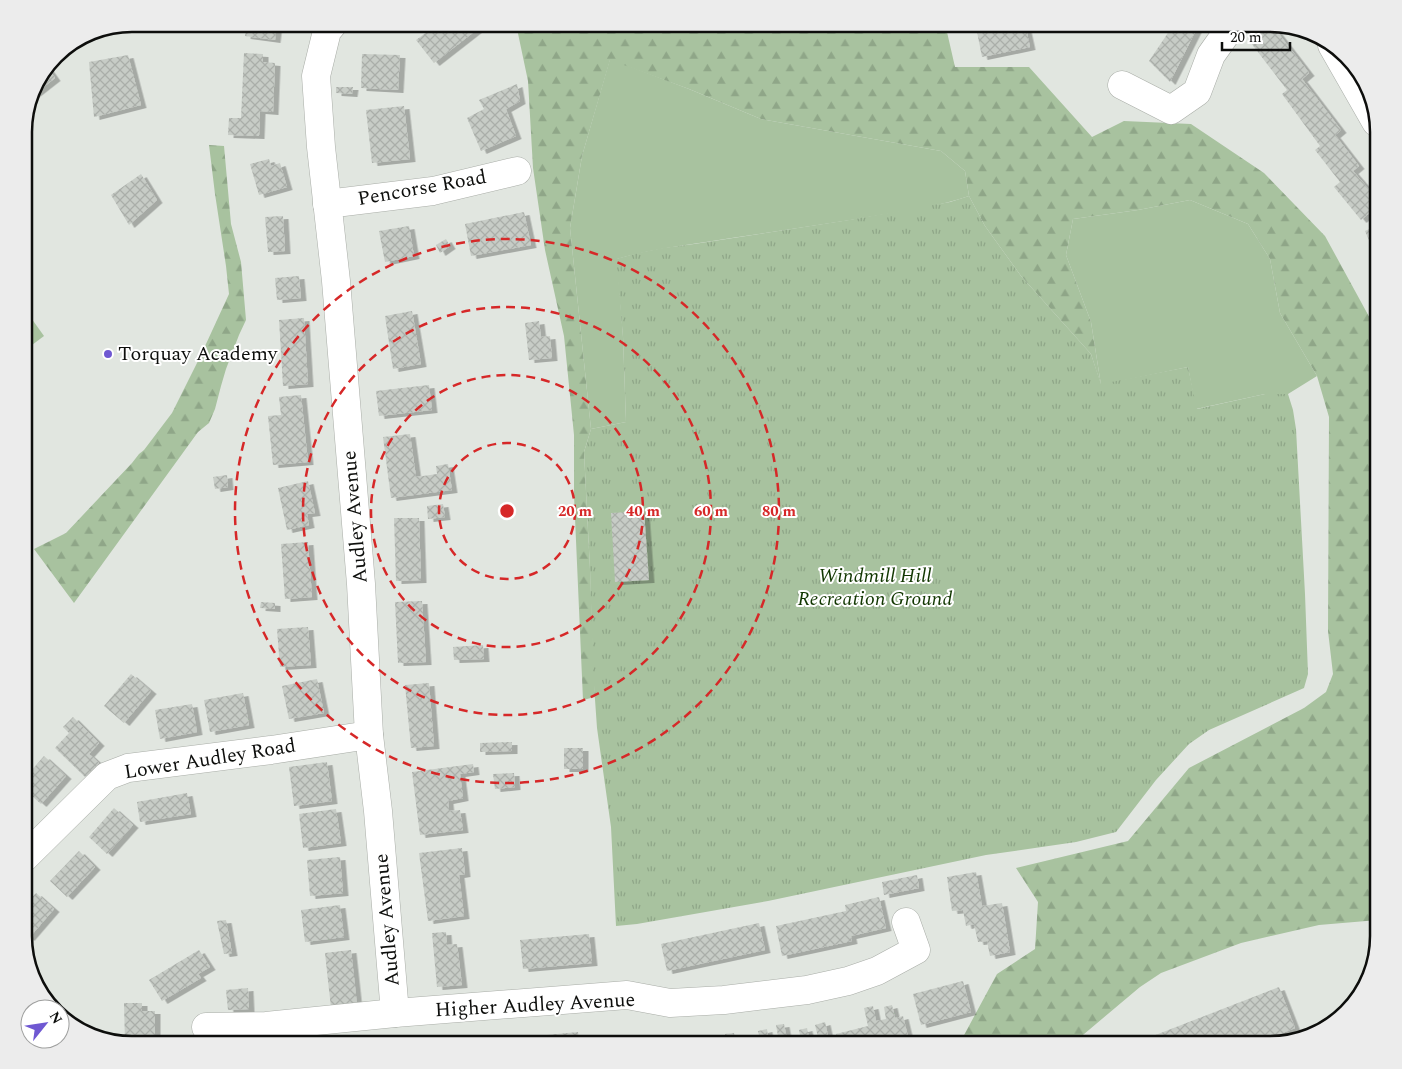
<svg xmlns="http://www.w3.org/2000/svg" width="1402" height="1069" viewBox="0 0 1402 1069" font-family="Spectral,serif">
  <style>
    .green { fill: #a8c29f }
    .forest { fill: url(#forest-firs) }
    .park { fill: url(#park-tufts) }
    .building { fill: url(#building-cross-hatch); filter: url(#shadow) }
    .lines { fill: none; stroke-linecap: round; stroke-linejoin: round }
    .minor-casing { stroke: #a9ada7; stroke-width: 29 }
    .minor { stroke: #fff; stroke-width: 28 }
    .ring { fill: none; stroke: #d62828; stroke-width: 2.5; stroke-dasharray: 9 6 }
    .poi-dot { fill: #6f58d2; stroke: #fff; stroke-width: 2 }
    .labels { text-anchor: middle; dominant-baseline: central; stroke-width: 4; stroke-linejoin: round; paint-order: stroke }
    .street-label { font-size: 20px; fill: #0d0e0c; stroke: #fff }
    .poi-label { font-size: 20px; fill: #0d0e0c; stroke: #fff; text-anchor: start }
    .park-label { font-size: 20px; font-style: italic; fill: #113700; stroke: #fff }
    .rim { fill: none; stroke: #0d0e0c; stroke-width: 2.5 }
    .centre { fill: #d62828; stroke: #fff; stroke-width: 2.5 }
    .ring-label { font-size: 15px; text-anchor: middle; font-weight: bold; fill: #d62828; stroke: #fff; stroke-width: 4; stroke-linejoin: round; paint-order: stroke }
  </style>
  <defs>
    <pattern id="forest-firs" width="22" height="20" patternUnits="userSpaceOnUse" patternTransform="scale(1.25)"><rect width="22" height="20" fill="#a8c29f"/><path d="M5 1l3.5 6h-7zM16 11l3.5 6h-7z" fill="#8fa688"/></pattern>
    <pattern id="park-tufts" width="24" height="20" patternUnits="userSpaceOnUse" patternTransform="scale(1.25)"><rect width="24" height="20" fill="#a8c29f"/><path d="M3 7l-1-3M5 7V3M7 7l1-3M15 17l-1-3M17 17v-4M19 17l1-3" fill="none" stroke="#8fa688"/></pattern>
    <pattern id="building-cross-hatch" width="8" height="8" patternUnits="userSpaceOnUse" patternTransform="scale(1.25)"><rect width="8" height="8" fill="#c7ccc6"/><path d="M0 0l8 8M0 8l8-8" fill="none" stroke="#aaaea9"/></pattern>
    <filter id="shadow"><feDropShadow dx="5.5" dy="3" stdDeviation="0" flood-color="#0004"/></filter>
  </defs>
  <rect width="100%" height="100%" fill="#e1e6e0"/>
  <g class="green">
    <path d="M 610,59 L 689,89 L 761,119 L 941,151 L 965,171 L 969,196 C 940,206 910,210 880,215 C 822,225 764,233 706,242 C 674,247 648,250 617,259 L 623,337 L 626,422 L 591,429 L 570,228 L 582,156 Z"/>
    <polygon points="1190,200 1248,224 1270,259 1280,313 1317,376 1288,394 1265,394 1196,409 1188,367 1101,385 1091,322 1066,255 1073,219 1138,210"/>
    <polygon points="24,308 44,336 24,351"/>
  </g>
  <g class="forest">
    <polygon points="516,24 934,24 947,32 955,67 1029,67 1092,137 1124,121 1191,124 1264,173 1325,236 1378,333 1378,920 1319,925 1241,943 1161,973 1140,987 1071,1045 951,1045 963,1037 997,974 1035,949 1038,902 1016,868 1128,841 1189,768 1304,708 1326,692 1333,674 1328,631 1329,417 1317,376 1280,313 1270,259 1248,224 1190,200 1138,210 1073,219 1066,255 1091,322 1101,385 1091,354 1021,276 985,226 969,196 965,171 941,151 761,119 689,89 610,60 582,156 570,228 591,429 584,452 590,569 595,697 583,700 574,495 574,435 564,336 545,250 533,168 528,81"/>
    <polygon points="209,145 224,146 231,224 241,262 246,320 239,335 226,369 221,386 215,409 209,423 198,432 74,603 34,549 66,533 132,463 139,454 144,450 172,413 200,357 229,294 226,266 215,194"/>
  </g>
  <polygon class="park" points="969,196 985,226 1021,276 1091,354 1101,384 1188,367 1197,409 1265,394 1288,394 1293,410 1296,429 1305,594 1308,674 1304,688 1209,730 1189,744 1156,780 1116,832 1076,842 986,855 768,901 637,924 616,926 611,827 597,728 593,671 590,569 584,452 591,429 626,422 623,337 616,259 638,253 663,248 694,244 849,220 950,202"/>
  <g class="building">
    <polygon points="247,24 277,24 275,40 245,36"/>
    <polygon points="420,24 484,24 434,63 416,40 427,32"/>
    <polygon points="1021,24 1025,24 1030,47 982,57 977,32"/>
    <polygon points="1174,24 1199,24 1170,82 1149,61"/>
    <polygon points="1268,24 1272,25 1309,73 1302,79 1341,130 1335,135 1359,166 1353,171 1378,200 1378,206 1361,220 1334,187 1340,182 1315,150 1320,146 1282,94 1287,90 1248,39"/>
    <polygon points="244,53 263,54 263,62 275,63 273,112 260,111 259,136 228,135 229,118 241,118"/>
    <polygon points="362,54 400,55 398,90 361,88"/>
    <polygon points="128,55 141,105 94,117 89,62"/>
    <polygon points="48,68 55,78 32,96 35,85"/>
    <polygon points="517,84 520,101 506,109 516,136 481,151 467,118 484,109 479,100"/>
    <polygon points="336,87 353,87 352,94 336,93"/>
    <polygon points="404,106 410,159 372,163 366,110"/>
    <polygon points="269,159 271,166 280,163 287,187 259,195 250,164"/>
    <polygon points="141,174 157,200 129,225 111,195"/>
    <polygon points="524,212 531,245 471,256 465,224"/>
    <polygon points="283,216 285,251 268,252 265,217"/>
    <polygon points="1378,225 1378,261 1365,231"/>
    <polygon points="409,226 414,256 385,262 379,231"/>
    <polygon points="446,239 450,246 440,253 436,245"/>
    <polygon points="299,276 301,298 277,300 275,278"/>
    <polygon points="412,311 421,364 393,369 385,316"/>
    <polygon points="304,318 308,384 283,386 279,320"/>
    <polygon points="539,321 541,337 550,336 552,358 529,360 525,323"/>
    <polygon points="429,385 432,410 379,416 376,391"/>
    <polygon points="301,395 308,462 273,465 268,416 281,415 279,397"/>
    <polygon points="410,434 416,477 437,474 436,466 448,464 452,490 391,498 383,437"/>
    <polygon points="227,475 228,487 215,489 213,477"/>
    <polygon points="308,481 315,513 307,514 309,525 287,530 278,488"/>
    <polygon points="443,504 445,517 428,519 427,506"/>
    <polygon points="644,511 649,580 615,582 611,513"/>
    <polygon points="394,518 419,518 421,580 396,581"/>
    <polygon points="308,542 312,597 285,599 281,544"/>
    <polygon points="422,601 426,662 398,663 395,602"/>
    <polygon points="261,602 275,603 275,609 260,608"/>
    <polygon points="308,627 311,665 280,667 277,629"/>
    <polygon points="483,645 484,659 454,660 453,647"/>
    <polygon points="131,674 151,691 124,723 104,706"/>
    <polygon points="317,679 324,713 289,719 282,686"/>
    <polygon points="429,683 434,746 411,748 405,685"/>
    <polygon points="243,693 249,725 210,732 204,700"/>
    <polygon points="192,704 197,732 160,739 155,710"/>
    <polygon points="73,717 99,743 89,754 99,763 85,777 55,748 69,733 63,727"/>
    <polygon points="512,742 512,751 480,752 480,743"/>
    <rect x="564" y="748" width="19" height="21"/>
    <polygon points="44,756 66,776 41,804 24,789 24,779"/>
    <polygon points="327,762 332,801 294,806 289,767"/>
    <polygon points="473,764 474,772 460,774 463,798 448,801 449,811 460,810 463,830 420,835 412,772"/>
    <polygon points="514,773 515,787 495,789 493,774"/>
    <polygon points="187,793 191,814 140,822 137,802"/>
    <polygon points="114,808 133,825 107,854 89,837"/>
    <polygon points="336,809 341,843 303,848 299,814"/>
    <polygon points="462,848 465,874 459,875 464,916 428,921 419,853"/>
    <polygon points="79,851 95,867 67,897 50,881"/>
    <polygon points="340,857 343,893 310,896 307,860"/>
    <polygon points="976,872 982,906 1002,903 1010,952 990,956 987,941 978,942 974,924 966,926 963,910 952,911 947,877"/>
    <polygon points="917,875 919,888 884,895 882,882"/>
    <polygon points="36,893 54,909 29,938 24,933 24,906"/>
    <polygon points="879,897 886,928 851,936 852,941 782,956 776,926 846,911 845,905"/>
    <polygon points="340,905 344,937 305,942 301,910"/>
    <polygon points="226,920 232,953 224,954 217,921"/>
    <polygon points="759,923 765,950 667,971 661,944"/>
    <polygon points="446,932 447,945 457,944 462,985 437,987 432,933"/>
    <polygon points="589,934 592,963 523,969 520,940"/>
    <polygon points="199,950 210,967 198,974 201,978 162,1001 149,980"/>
    <polygon points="351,950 357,1005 331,1008 325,953"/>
    <polygon points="963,981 971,1012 921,1025 913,994"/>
    <polygon points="1279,987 1295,1028 1252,1045 1157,1045 1153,1036"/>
    <polygon points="248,988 249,1009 228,1010 226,990"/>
    <polygon points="124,1003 142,1003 142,1011 155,1011 155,1045 133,1045 125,1043"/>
    <polygon points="892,1005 895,1018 903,1016 910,1045 802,1045 799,1030 807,1028 810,1043 819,1041 815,1025 825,1022 829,1040 837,1038 836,1034 868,1026 864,1008 873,1006 876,1021 886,1019 884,1007"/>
    <polygon points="784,1024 788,1045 761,1045 758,1031 767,1029 769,1044 779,1042 776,1025"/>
    <polygon points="578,1032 580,1045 506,1045 505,1039"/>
    <polygon points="734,1033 736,1045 727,1045 725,1034"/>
    <polygon points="715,1036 717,1045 709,1045 708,1037"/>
    <polygon points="495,1039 495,1045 439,1045 439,1044"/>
  </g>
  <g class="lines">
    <g class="minor-casing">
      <g id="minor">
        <polyline points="333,24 327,31 316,76 321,147 336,281 361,584 369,735 378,811 395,1013"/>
        <polyline points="1332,45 1376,122"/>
        <polyline points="1122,85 1171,110 1197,92 1211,55 1233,24"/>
        <polyline points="327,204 433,191 517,171"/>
        <polyline points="24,858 107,776 128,768 271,750 369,735"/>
        <polyline points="206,1027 266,1026 395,1013 627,995 670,1003 724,1000 807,990 848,981 877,971 916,950 906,922"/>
      </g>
    </g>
    <use href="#minor" class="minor"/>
  </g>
  <g class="ring">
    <circle cx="507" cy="511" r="68"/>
    <circle cx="507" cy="511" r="136"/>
    <circle cx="507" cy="511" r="204"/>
    <circle cx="507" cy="511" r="272"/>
  </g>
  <circle class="poi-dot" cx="108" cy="354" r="5"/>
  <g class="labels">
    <g class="street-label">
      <text transform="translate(422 188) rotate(-10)">Pencorse Road</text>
      <text transform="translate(355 517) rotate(-95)">Audley Avenue</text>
      <text transform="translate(210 759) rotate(-9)">Lower Audley Road</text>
      <text transform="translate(387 920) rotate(-95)">Audley Avenue</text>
      <text transform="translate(535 1005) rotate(-3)">Higher Audley Avenue</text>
    </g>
    <g class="poi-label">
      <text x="118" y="354">Torquay Academy</text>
    </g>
    <g class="park-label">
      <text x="875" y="576">Windmill Hill<tspan x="875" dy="23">Recreation Ground</tspan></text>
    </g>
  </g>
  <path d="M0 0H1402V1069H0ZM132 32H1270A100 100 0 0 1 1370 132V936A100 100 0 0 1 1270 1036H132A100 100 0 0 1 32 936V132A100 100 0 0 1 132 32Z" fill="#ececec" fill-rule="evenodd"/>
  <path class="rim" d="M132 32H1270A100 100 0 0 1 1370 132V936A100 100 0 0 1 1270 1036H132A100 100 0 0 1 32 936V132A100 100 0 0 1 132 32Z"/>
  <circle cx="507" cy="511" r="8" class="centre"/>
  <g class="ring-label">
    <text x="575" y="516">20 m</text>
    <text x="643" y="516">40 m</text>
    <text x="711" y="516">60 m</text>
    <text x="779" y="516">80 m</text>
  </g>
  <g transform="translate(45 1024) rotate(60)"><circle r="24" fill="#ffffff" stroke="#9e9f9e"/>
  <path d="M0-4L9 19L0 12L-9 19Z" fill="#6f58d2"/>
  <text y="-8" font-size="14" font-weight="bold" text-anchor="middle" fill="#0d0e0c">N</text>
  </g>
  <path d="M1222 42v8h68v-8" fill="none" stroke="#0d0e0c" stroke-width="2.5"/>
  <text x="1230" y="42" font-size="15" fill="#0d0e0c" stroke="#ffffff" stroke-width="4" paint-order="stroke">20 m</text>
</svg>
